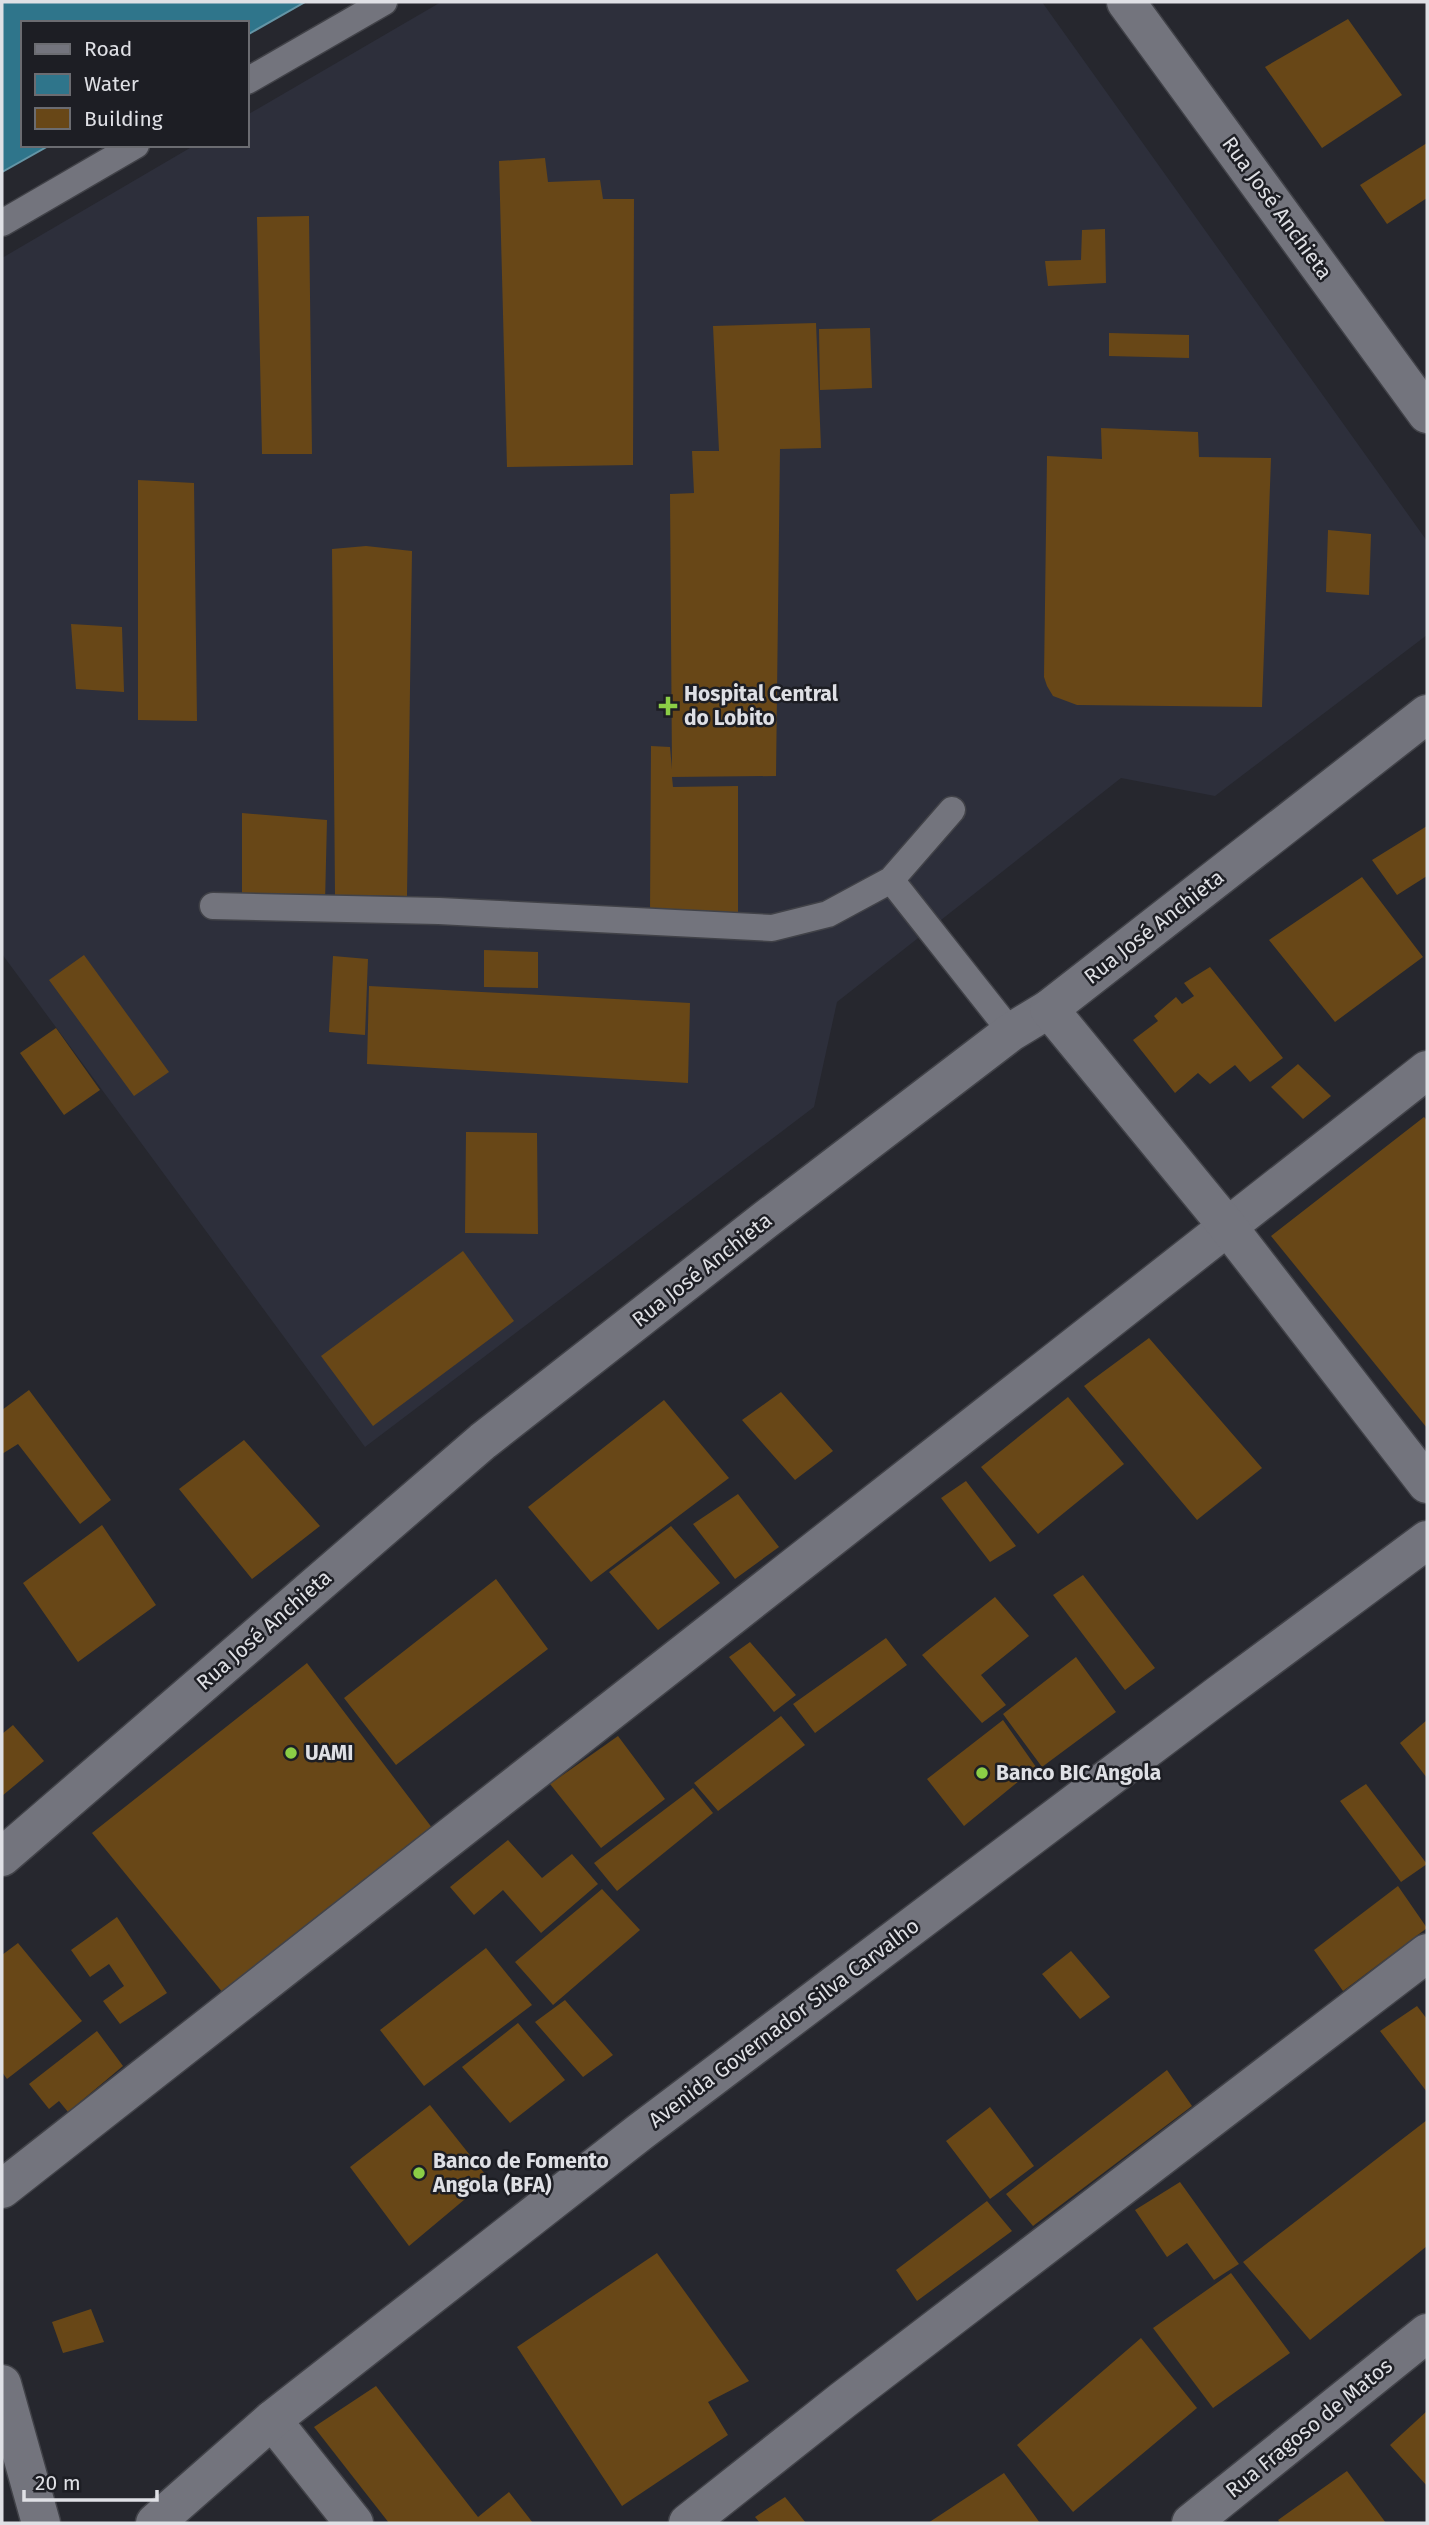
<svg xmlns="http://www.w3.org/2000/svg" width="1429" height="2525" viewBox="0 0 1429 2525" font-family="'Fira Sans',sans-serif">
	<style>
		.built { fill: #2d2f3b }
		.water { fill: #2f758b; stroke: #6495a6; stroke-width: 2 }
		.building { fill: #684717 }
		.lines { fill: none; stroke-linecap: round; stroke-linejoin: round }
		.service-casing { stroke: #414248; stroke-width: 29 }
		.minor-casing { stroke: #414248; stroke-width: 41 }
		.tertiary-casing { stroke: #414248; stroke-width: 41 }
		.service { stroke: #73747d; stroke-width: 26 }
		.minor { stroke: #73747d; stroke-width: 38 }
		.tertiary { stroke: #73747d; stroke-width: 38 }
		.poi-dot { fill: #8bce46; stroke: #1d1e24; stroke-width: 2.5 }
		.labels { text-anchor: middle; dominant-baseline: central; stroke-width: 5; stroke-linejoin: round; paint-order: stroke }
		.street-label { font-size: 21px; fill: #dfe0e5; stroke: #1d1e24 }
		.poi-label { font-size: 21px; font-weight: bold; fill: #dfe0e5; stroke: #1d1e24; text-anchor: start }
	</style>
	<rect width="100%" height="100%" fill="#26272e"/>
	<path class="built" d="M441,2H1042L1427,541V635L1215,796L1121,778L837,1002L814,1107L365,1447L2,954V258L195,145H247V115Z"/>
	<path class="water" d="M2,2H305L247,35V23H23V145H50L2,172Z"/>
	<path class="building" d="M1348,19L1402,95L1322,148L1265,67Z
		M1427,143V198L1387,224L1360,185Z
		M545,158L548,182L600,180L603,199H634L633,465L507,467L499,161Z
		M309,216L312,454H262L257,217Z
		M1105,229L1106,283L1048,286L1045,261L1081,260L1082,230Z
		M816,323L821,448L780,449L776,776L672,777L673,787L738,786V914L650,912L651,746L670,747L672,769L670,494L694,493L692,451H719L713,326Z
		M870,328L872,388L820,390L819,329Z
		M1109,333L1189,335V358L1109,356Z
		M1101,428L1198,432L1199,457L1271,458L1262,707L1077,705L1053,696L1047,686L1044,677L1047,456L1102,459Z
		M138,480L194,483L197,721L138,720Z
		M1328,530L1371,534L1369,595L1326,592Z
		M366,546L412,551L407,896L335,895L332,549Z
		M71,624L122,627L124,692L76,689Z
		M242,813L327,820L325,903L242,901Z
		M1427,826V876L1397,895L1372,860Z
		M1362,877L1423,957L1335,1022L1269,940Z
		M484,950L538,952V988L484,987Z
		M84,955L169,1072L134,1096L49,980Z
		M333,956L368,959L365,1035L329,1032Z
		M1210,967L1283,1058L1250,1082L1235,1065L1210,1084L1198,1073L1175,1093L1133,1040L1158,1021L1154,1016L1176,997L1182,1004L1194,996L1184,983Z
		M369,986L690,1003L688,1083L367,1064Z
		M56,1028L100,1090L64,1115L20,1053Z
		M1298,1064L1331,1096L1303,1119L1271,1087Z
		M1424,1117L1427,1120V1428L1271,1236Z
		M466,1132L537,1133L538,1234L465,1233Z
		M463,1251L514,1321L373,1426L321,1356Z
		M1149,1338L1262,1468L1197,1520L1084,1386Z
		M29,1390L111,1500L80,1524L18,1444L2,1454V1410Z
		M781,1392L833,1451L795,1480L742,1420Z
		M1068,1397L1124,1464L1038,1534L981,1467Z
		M664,1400L729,1478L591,1582L528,1507Z
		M244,1440L320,1526L252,1579L179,1489Z
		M966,1481L1016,1546L990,1562L941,1498Z
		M738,1494L779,1547L735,1579L693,1524Z
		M102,1525L156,1605L78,1662L23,1583Z
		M671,1526L720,1583L658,1630L609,1572Z
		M1083,1575L1155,1668L1125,1690L1053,1595Z
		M496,1579L548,1649L396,1765L344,1698Z
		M995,1597L1029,1636L981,1675L1006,1705L982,1723L922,1655Z
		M886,1638L907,1665L815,1733L793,1704Z
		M750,1642L796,1695L774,1712L729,1657Z
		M1076,1657L1116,1712L1042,1767L1003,1714Z
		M307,1663L439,1837L228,1999L92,1833Z
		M781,1716L805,1745L718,1811L694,1783Z
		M1003,1720L1036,1767L964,1826L927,1779Z
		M1427,1720V1778L1400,1743Z
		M13,1725L44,1761L2,1796V1734Z
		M618,1736L665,1799L601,1848L550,1784Z
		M1366,1784L1427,1864L1401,1882L1340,1801Z
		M693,1788L713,1813L617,1891L594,1863Z
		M508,1840L542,1878L572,1854L598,1884L541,1933L503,1890L474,1915L450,1887Z
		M1398,1886L1427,1928L1343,1991L1314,1950Z
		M602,1889L640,1930L553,2005L515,1962Z
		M117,1917L167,1993L120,2024L103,2001L124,1986L109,1964L90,1977L71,1950Z
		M18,1943L82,2021L7,2079L2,2072V1955Z
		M486,1948L532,2005L424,2086L380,2030Z
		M1071,1951L1110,1997L1080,2019L1042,1974Z
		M565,2000L613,2055L583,2077L535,2022Z
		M1417,2006L1427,2019V2092L1380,2031Z
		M518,2023L565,2080L510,2123L462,2067Z
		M97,2031L123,2066L68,2112L59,2101L49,2109L29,2084Z
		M1167,2070L1192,2106L1033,2226L1006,2194Z
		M430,2105L489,2179L409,2246L350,2167Z
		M990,2107L1034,2166L990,2199L946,2141Z
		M1427,2120V2246L1310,2340L1243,2262Z
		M1180,2182L1239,2264L1214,2280L1187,2243L1167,2257L1135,2210Z
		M987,2201L1012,2231L917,2301L896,2270Z
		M657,2253L749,2381L708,2402L728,2435L622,2506L517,2347Z
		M1231,2273L1290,2353L1213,2408L1153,2328Z
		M91,2309L104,2342L63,2353L52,2322Z
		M1141,2338L1197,2408L1073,2512L1017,2445Z
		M376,2386L478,2517L509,2492L533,2523H389L314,2427Z
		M1427,2411V2486L1390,2445Z
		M1347,2471L1386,2523H1280L1278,2520Z
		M1004,2473L1040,2523H928Z
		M785,2497L806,2523H760L755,2517Z"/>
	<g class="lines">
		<defs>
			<path id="service" d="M247,81L384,2
				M2,223L136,145
				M891,880L1011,1032
				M213,906L439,911L772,928L828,914L891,880L952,810"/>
			<path id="minor" d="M2,1857L483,1441L765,1220L1011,1032L1049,1009
				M2,2189L1427,1070
				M2,2384L41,2523
				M272,2420L354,2523
				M688,2523L843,2400L1427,1953
				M1191,2523L1427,2333"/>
			<path id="tertiary" d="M1126,2L1427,414
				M1427,714L1049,1009L1228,1227L1427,1484
				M155,2523L272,2420L640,2132L1217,1696L1427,1540"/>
		</defs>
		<use href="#service" class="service-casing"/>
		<use href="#minor" class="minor-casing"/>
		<use href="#tertiary" class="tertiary-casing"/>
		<use href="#service" class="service"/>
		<use href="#minor" class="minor"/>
		<use href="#tertiary" class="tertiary"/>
	</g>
	<g class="poi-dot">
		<path d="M664.5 695.5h7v7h7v7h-7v7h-7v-7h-7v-7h7z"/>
		<circle cx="291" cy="1753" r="7"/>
		<circle cx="982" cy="1773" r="7"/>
		<circle cx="419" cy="2173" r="7"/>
	</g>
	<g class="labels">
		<g class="street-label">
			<text transform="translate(1277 208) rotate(54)">Rua José Anchieta</text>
			<text transform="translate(1154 927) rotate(-38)">Rua José Anchieta</text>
			<text transform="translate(702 1270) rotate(-38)">Rua José Anchieta</text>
			<text transform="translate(264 1630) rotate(-41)">Rua José Anchieta</text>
			<text transform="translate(784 2023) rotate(-37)">Avenida Governador Silva Carvalho</text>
			<text transform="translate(1309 2428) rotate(-39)">Rua Fragoso de Matos</text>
		</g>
		<g class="poi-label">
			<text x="684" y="694">Hospital Central<tspan x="684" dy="24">do Lobito</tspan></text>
			<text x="305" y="1753">UAMI</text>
			<text x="996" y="1773">Banco BIC Angola</text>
			<text x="433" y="2161">Banco de Fomento<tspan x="433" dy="24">Angola (BFA)</tspan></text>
		</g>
	</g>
	<rect width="1429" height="2525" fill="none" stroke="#dfe0e5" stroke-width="7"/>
	<rect x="21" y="21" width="228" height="126" fill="#1d1e24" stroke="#6b6c71" stroke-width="2"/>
	<rect x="35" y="44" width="35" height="10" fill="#73747d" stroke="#6b6c71" stroke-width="2"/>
	<text x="84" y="56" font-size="21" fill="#dfe0e5">Road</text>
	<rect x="35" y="74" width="35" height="21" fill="#2f758b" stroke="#6b6c71" stroke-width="2"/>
	<text x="84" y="91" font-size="21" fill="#dfe0e5">Water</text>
	<rect x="35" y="108" width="35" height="21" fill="#684717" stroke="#6b6c71" stroke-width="2"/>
	<text x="84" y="126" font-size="21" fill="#dfe0e5">Building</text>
	<path d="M24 2490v10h133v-10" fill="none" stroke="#dfe0e5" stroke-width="3.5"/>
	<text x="35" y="2490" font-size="21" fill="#dfe0e5" stroke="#1d1e24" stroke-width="5" paint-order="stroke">20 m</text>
</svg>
